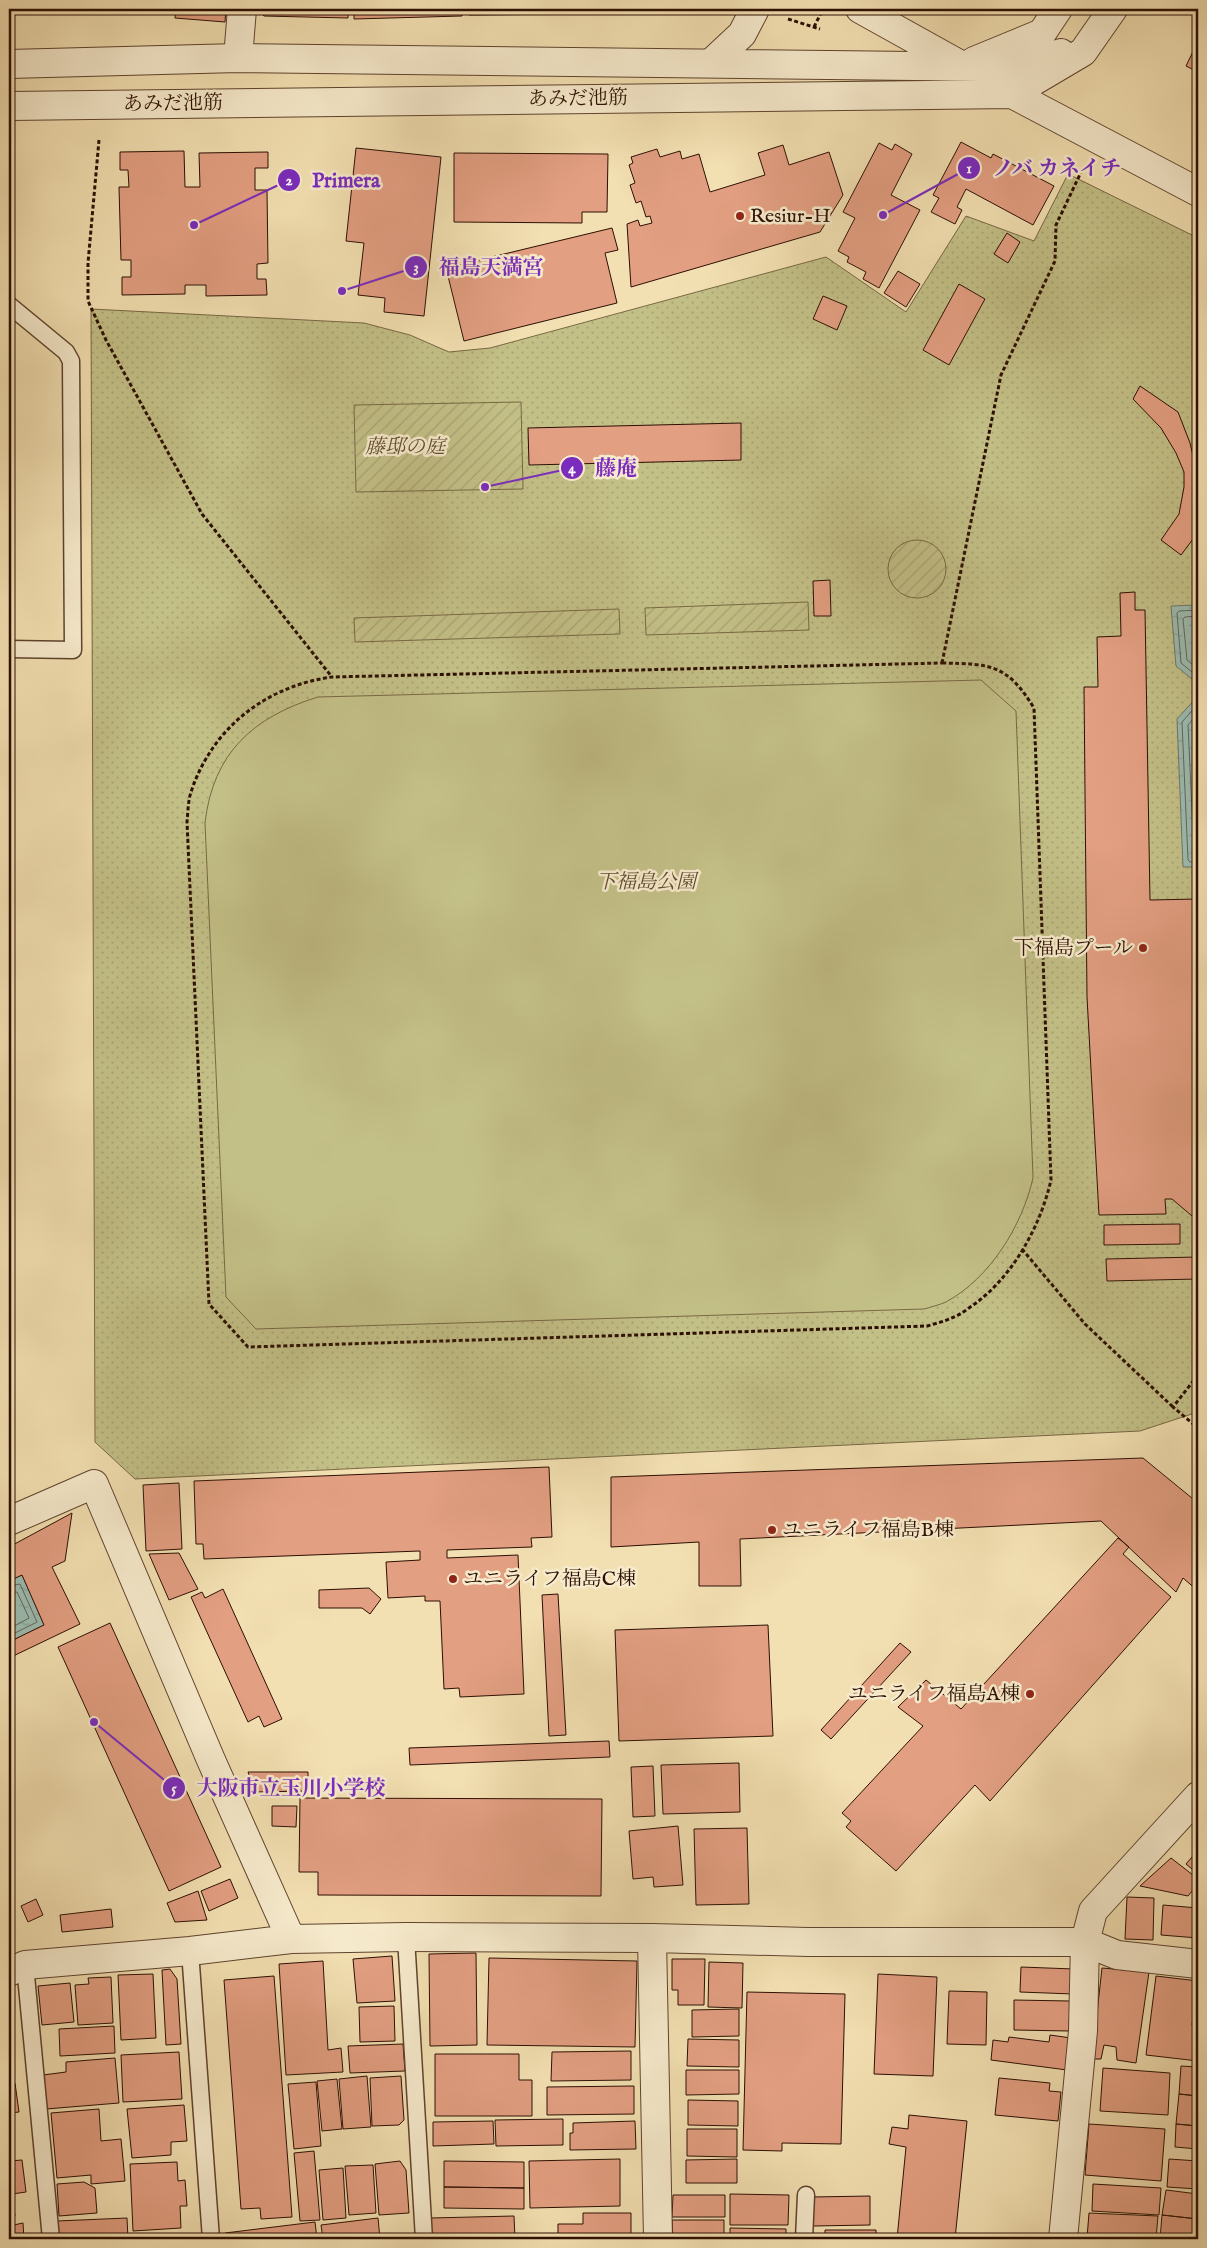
<svg xmlns="http://www.w3.org/2000/svg" width="1207" height="2248" viewBox="0 0 1207 2248" font-family="'IM FELL English','Noto Serif JP',serif">
	<style>
		.grass { fill: url(#grass-dots); stroke: #786844 }
		.garden { fill: url(#garden-furrows); stroke: #786844 }
		.pitch { fill: #c3c087; stroke: #786844 }
		.water { fill: url(#water-ripples); stroke: #6f776b }
		.lines { fill: none; stroke-linecap: round; stroke-linejoin: round }
		.shore { stroke: #64665a; stroke-width: 1 }
		.building { fill: #e39f82; stroke: #2c0f02 }
		.service-casing { stroke: #5e432e; stroke-width: 19 }
		.minor-casing { stroke: #5e432e; stroke-width: 30 }
		.tertiary-casing { stroke: #5e432e; stroke-width: 30 }
		.path { stroke: #2c0f02; stroke-width: 3; stroke-dasharray: 4 2.5; stroke-linecap: butt }
		.service { stroke: #f7ebcd; stroke-width: 16 }
		.minor { stroke: #f7ebcd; stroke-width: 28 }
		.tertiary { stroke: #f7ebcd; stroke-width: 28 }
		.poi-dot { fill: #8f2418; stroke: #f7ebcd; stroke-width: 2 }
		.labels { text-anchor: middle; dominant-baseline: central; stroke-width: 5; stroke-linejoin: round; paint-order: stroke }
		.street-label { font-size: 20px; fill: #2c0f02; stroke: #f7ebcd }
		.poi-label { font-size: 20px; fill: #2c0f02; stroke: #f7ebcd; text-anchor: start }
		.park-label { font-size: 20px; font-style: italic; fill: #614d31; stroke: #f7ebcd }
		.leader { fill: none; stroke: #7b2cbf; stroke-width: 2 }
		.callout-dot { fill: #7b2cbf; stroke: #f7ebcd; stroke-width: 2 }
		.mark-label { font-size: 15px; text-anchor: middle; font-weight: bold; fill: #fff }
		.callout-label { font-size: 21px; text-anchor: middle; font-weight: bold; fill: #7b2cbf; stroke: #f7ebcd; stroke-width: 5; stroke-linejoin: round; paint-order: stroke }
	</style>
	<defs>
		<pattern id="grass-dots" width="8" height="8" patternUnits="userSpaceOnUse" patternTransform="scale(1.25)"><rect width="8" height="8" fill="#c3c087"/><path d="M2 2h.1M6 6h.1" fill="none" stroke="#a8a473" stroke-width="1.8" stroke-linecap="round"/></pattern>
		<pattern id="garden-furrows" width="10" height="10" patternUnits="userSpaceOnUse" patternTransform="scale(1.25)"><rect width="10" height="10" fill="#c3c087"/><path d="M-1 1l2-2M0 10L10 0M9 11l2-2" fill="none" stroke="#a8a473"/></pattern>
		<pattern id="water-ripples" width="26" height="14" patternUnits="userSpaceOnUse" patternTransform="scale(1.25)"><rect width="26" height="14" fill="#9cbcb1"/><path d="M2 4q2-2 4 0t4 0M15 11q2-2 4 0t4 0" fill="none" stroke="#87a097"/></pattern>
	</defs>
	<rect width="100%" height="100%" fill="#f3e0b2"/>
	<filter id="stains"><feTurbulence type="fractalNoise" baseFrequency=".004" numOctaves="4"/><feColorMatrix values="0 0 0 0 .2 0 0 0 0 .09 0 0 0 0 .02 0 0 0 .5 -.17"/></filter>
	<radialGradient id="worn" r=".72"><stop offset=".6" stop-color="#630" stop-opacity="0"/><stop offset="1" stop-color="#630" stop-opacity=".3"/></radialGradient>
	<path class="grass" d="M1068,174L1198,238V1412L1140,1431L135,1479L95,1442L91,309L364,323L410,335L449,352L490,348L826,257L906,312L966,216L1034,241Z"/>
	<path class="garden" d="M521,402L523,489L356,492L354,405Z
		M888 569a29 29 0 1 1 58 0a29 29 0 1 1-58 0Z
		M808,602L809,630L646,635L645,608Z
		M619,609L620,634L355,642L354,618Z"/>
	<path class="pitch" d="M981,680L1016,711L1033,1178C1022,1226 990,1278 946,1302C939,1305 931,1307 924,1309L256,1329L226,1297L205,823C213,753 253,717 318,697Z"/>
	<path class="water" d="M1198,605V684L1176,666L1171,606Z
		M1198,696V867H1183L1177,719Z
		M22,1575L44,1625L9,1642V1581Z"/>
	<g class="lines">
		<path class="shore" d="M1198,610L1179,611L1177,613L1181,663L1198,677
			M1198,616L1185,617L1183,619L1187,660L1198,669
			M1198,704L1182,722L1188,860L1190,862H1198
			M1198,713L1188,725L1194,854L1198,856
			M1198,724L1196,727L1198,779
			M9,1586L20,1584L37,1622L9,1636
			M9,1592H17L29,1618L9,1629"/>
	</g>
	<path class="building" d="M9,9H115L114,12L9,13Z
		M176,9H226L225,22L175,18Z
		M258,9H348V18L264,16Z
		M354,9H464L462,16L354,19Z
		M472,9H700L685,13L469,15Z
		M1198,41V72L1186,66Z
		M961,142L991,158L993,154L1054,186L1033,225L966,189L957,207L962,210L955,224L931,212L939,198L933,195Z
		M879,143L892,150L895,144L912,154L891,195L920,210L879,288L863,279L866,272L847,262L849,257L838,251L855,218L843,212Z
		M783,145L789,165L829,152L843,195L820,232L631,287L627,224L638,220L640,226L652,223L650,216L646,217L641,201L636,203L630,185L635,183L629,165L633,163L631,157L657,149L660,157L680,151L682,159L699,154L710,192L765,175L758,153Z
		M356,148L441,157L424,316L384,312L385,298L358,295L364,243L346,241Z
		M184,151L185,187H200L199,153L268,152V168H255V190H267L268,263L257,264V279H266L267,295L206,296V285H185V294L122,295V277H131V260H121L119,187H129L128,170H120V152Z
		M454,153L608,154L607,212H582V223L454,222Z
		M612,228L618,250L605,253L617,303L464,341L446,268Z
		M1007,233L1020,242L1008,263L994,254Z
		M898,271L920,284L906,307L884,293Z
		M959,284L985,299L949,365L923,350Z
		M823,296L847,306L837,330L813,319Z
		M1140,386L1178,412L1190,443L1198,477V528L1193,539L1181,555L1161,540L1179,514L1184,487V472L1176,453L1161,428L1133,399Z
		M741,423V460L529,465L528,428Z
		M830,580L831,616H814L813,581Z
		M1135,592V610H1145L1150,900L1198,899V1221L1172,1199H1165L1166,1214L1099,1215L1087,997L1084,687H1098L1097,637L1121,636L1120,593Z
		M1180,1224V1244L1104,1245V1225Z
		M1198,1257V1279L1107,1281L1106,1259Z
		M1143,1458L1198,1503V1591L1183,1578L1176,1592L1101,1521L740,1539L741,1586H699V1542L611,1547V1477Z
		M549,1467L552,1537L531,1538L532,1547L447,1550V1558L518,1555L524,1694L460,1697L459,1688L444,1689L440,1601H425V1596L388,1598L386,1562L420,1560V1551L204,1559L203,1544H196L194,1481Z
		M179,1483L182,1549L146,1551L143,1485Z
		M72,1513L65,1561L52,1567L80,1624L9,1658V1642L44,1625L22,1575L9,1581V1547Z
		M1118,1538L1129,1547L1123,1554L1171,1597L990,1801L975,1785L896,1871L846,1827L851,1821L842,1813L923,1726L898,1707L926,1680L961,1709Z
		M179,1553L198,1589L169,1600L149,1554Z
		M369,1588L381,1599L370,1614L362,1608H319V1590Z
		M223,1589L282,1719L264,1727L259,1716L248,1722L191,1597L202,1592L205,1598Z
		M558,1594L566,1735L549,1736L542,1595Z
		M110,1623L221,1867L169,1891L58,1647Z
		M768,1625L773,1736L619,1741L615,1630Z
		M900,1643L911,1652L831,1739L821,1730Z
		M609,1741L610,1757L410,1765L409,1748Z
		M739,1763L740,1812L663,1814L661,1765Z
		M653,1766L655,1816L633,1817L631,1767Z
		M248,1772H308V1791L255,1792Z
		M300,1798L602,1799L601,1896L318,1895V1872H299Z
		M272,1806H297L296,1827L272,1826Z
		M678,1826L683,1885L654,1887L653,1877L633,1879L629,1831Z
		M747,1828L749,1904L696,1905L694,1829Z
		M1198,1850V1874L1186,1864Z
		M1171,1858L1198,1879V1884L1188,1896L1140,1886Z
		M230,1879L238,1898L209,1911L201,1891Z
		M198,1891L207,1920L175,1922L167,1903Z
		M1127,1897L1154,1898L1153,1940L1125,1939Z
		M36,1899L43,1915L28,1922L21,1906Z
		M1163,1905L1198,1908V1938L1161,1935Z
		M111,1909L113,1927L62,1932L60,1915Z
		M476,1953L477,2045L430,2046L429,1954Z
		M392,1956L395,2001L357,2003L353,1959Z
		M489,1958L637,1961L635,2047L487,2045Z
		M672,1959H705L704,2005H678V1990H672Z
		M323,1961L328,2050L341,2048L343,2072L286,2075L279,1964Z
		M709,1962L743,1963L742,2008L708,2007Z
		M1021,1967L1074,1969L1073,1994L1020,1992Z
		M1102,1968L1149,1972L1136,2063L1117,2060L1116,2047L1104,2045L1101,2059H1092Z
		M170,1969L177,1979L181,2044L166,2045L162,1970Z
		M153,1974L156,2038L121,2040L118,1975Z
		M878,1974L937,1977L933,2076L874,2074Z
		M274,1976L292,2217L261,2219L260,2208L241,2209L224,1980Z
		M1156,1976L1198,1981V2010H1194L1192,2025H1198V2061L1146,2055Z
		M111,1977L113,2023L78,2025L75,1985L89,1984L88,1978Z
		M70,1983L74,2022L42,2025L38,1986Z
		M9,1991L14,2018L9,2020Z
		M949,1991L987,1992L986,2045L947,2044Z
		M747,1992L845,1994L841,2144L782,2143V2151L743,2150Z
		M1014,2000L1070,2001L1069,2031L1014,2030Z
		M394,2006L395,2041L360,2042L359,2007Z
		M739,2009V2036L692,2037V2010Z
		M114,2026L115,2053L60,2056L59,2029Z
		M1050,2035L1071,2038L1067,2070L991,2060L993,2040L1008,2042L1009,2037L1049,2042Z
		M688,2039L739,2040V2067L687,2066Z
		M403,2044L405,2071L350,2073L348,2046Z
		M631,2051V2080L551,2081L552,2052Z
		M179,2052L182,2099L123,2102L121,2055Z
		M435,2054H519V2080H532V2116H435Z
		M115,2058L119,2103L46,2109L43,2075L66,2072V2062Z
		M1181,2066L1198,2067V2096L1179,2094Z
		M1103,2068L1170,2073L1168,2115L1100,2111Z
		M686,2070H739V2094L686,2095Z
		M367,2076L371,2127L343,2129L339,2079Z
		M401,2076L404,2120L399,2125L372,2126L370,2078Z
		M999,2078L1050,2083L1049,2091L1061,2092L1058,2121L995,2115Z
		M337,2079L342,2129L322,2131L317,2081Z
		M316,2082L321,2146L294,2149L288,2084Z
		M9,2083H15L19,2112L9,2113Z
		M634,2086V2114L547,2115V2087Z
		M1179,2094L1198,2096V2126L1176,2124Z
		M688,2100L738,2101V2126L688,2125Z
		M184,2105L187,2141L171,2142V2155L132,2158L127,2109Z
		M99,2109L101,2141L121,2139L125,2181L91,2184V2175L57,2178L51,2113Z
		M909,2115L967,2121L955,2239H897L906,2147L889,2144L892,2127L908,2129Z
		M563,2119V2145L496,2146L495,2120Z
		M493,2121L494,2144L433,2146V2122Z
		M635,2121L636,2149L570,2150V2133H573V2123Z
		M1089,2124L1165,2129L1161,2181L1085,2175Z
		M1176,2124L1198,2126V2149L1175,2147Z
		M687,2129H737V2157L687,2156Z
		M314,2151L320,2220L300,2221L294,2153Z
		M620,2159V2206L530,2208L529,2161Z
		M737,2159V2183H686V2160Z
		M1169,2159L1198,2161V2189L1167,2187Z
		M22,2160L26,2192L12,2194L15,2216H9V2161Z
		M400,2161L406,2170L409,2213L379,2215L375,2164Z
		M444,2161L524,2162V2188L444,2187Z
		M177,2162L178,2181L185,2180L187,2206H180L181,2228L133,2231L130,2164Z
		M373,2165L376,2213L349,2215L345,2166Z
		M343,2168L346,2218L323,2220L319,2170Z
		M84,2182L95,2188L97,2213L59,2216L57,2184Z
		M1093,2184L1161,2188L1159,2215L1092,2211Z
		M444,2187L524,2188V2209L444,2208Z
		M1166,2190L1198,2194V2219L1162,2215Z
		M730,2194L789,2195L788,2225H730Z
		M673,2195H725V2217H672Z
		M870,2196V2225L813,2226L812,2197Z
		M583,2213H631V2239H558V2224H583Z
		M1089,2213L1158,2216L1156,2239L1087,2238Z
		M1162,2215L1198,2219V2239H1160Z
		M514,2216L515,2239H432L431,2218Z
		M127,2218L128,2239H58L57,2221Z
		M378,2218L380,2239H323L321,2225Z
		M672,2220H724V2239H673Z
		M315,2222L317,2239H226L225,2233Z
		M23,2223L24,2239H9V2226Z
		M730,2228L786,2229V2239H730Z
		M825,2230H876V2239H825Z
		M195,2235V2239H132Z"/>
	<g class="lines">
		<defs>
			<path id="service" d="M9,305L66,352L71,361L73,650L9,649
				M406,1937L424,2239
				M190,1951L211,2239
				M25,1965L51,2239
				M804,2239L806,2195"/>
			<path id="minor" d="M238,58L242,9
				M9,1521L94,1484L211,1760L291,1939
				M652,1938L658,2239
				M9,1972L25,1965L190,1951L291,1939L406,1937L652,1938L808,1942H1085L1117,1955L1198,1964
				M1063,2239L1083,2031L1085,1942L1093,1911L1198,1796"/>
			<path id="tertiary" d="M860,9L959,64
				M974,61L1042,33L1058,9
				M711,63L742,34L755,9
				M9,64L238,58L1002,67L1035,62L1061,53
				M998,89L1012,94L1198,192
				M9,106L1012,94L1083,52L1113,9"/>
		</defs>
		<use href="#service" class="service-casing"/>
		<use href="#minor" class="minor-casing"/>
		<use href="#tertiary" class="tertiary-casing"/>
		<path class="path" d="M788,19L820,29
			M814,27L823,9
			M99,140L88,263V301L106,340L202,514L332,677
			M942,663C991,664 1007,664 1034,708L1051,1180C1040,1228 1011,1280 969,1308C956,1318 942,1322 927,1326L248,1347L209,1304L187,822C188,812 188,801 191,792C212,728 266,686 332,677Z
			M942,663L1001,375L1055,261L1056,225L1082,170
			M1022,1249L1085,1324L1173,1407
			M1198,1375L1173,1407L1198,1428"/>
		<use href="#service" class="service"/>
		<use href="#minor" class="minor"/>
		<use href="#tertiary" class="tertiary"/>
	</g>
	<g class="poi-dot">
		<circle cx="740" cy="216" r="5"/>
		<circle cx="1143" cy="948" r="5"/>
		<circle cx="772" cy="1530" r="5"/>
		<circle cx="453" cy="1579" r="5"/>
		<circle cx="1030" cy="1694" r="5"/>
	</g>
	<g class="labels">
		<g class="street-label">
			<text transform="translate(578 99) rotate(-1)">あみだ池筋</text>
			<text transform="translate(173 104) rotate(-1)">あみだ池筋</text>
		</g>
		<g class="poi-label">
			<text x="750" y="216">Resiur-H</text>
			<text x="1133" y="948" text-anchor="end">下福島プール</text>
			<text x="782" y="1530">ユニライフ福島B棟</text>
			<text x="463" y="1579">ユニライフ福島C棟</text>
			<text x="1020" y="1694" text-anchor="end">ユニライフ福島A棟</text>
		</g>
		<g class="park-label">
			<text x="405" y="447">藤邸の庭</text>
			<text x="646" y="882">下福島公園</text>
		</g>
	</g>
	<path class="leader" d="M883 215L969 168M194 225L289 180M342 291L416 267M485 487L572 468M94 1722L174 1788"/>
	<g class="callout-dot">
		<circle cx="883" cy="215" r="5"/>
		<circle cx="194" cy="225" r="5"/>
		<circle cx="342" cy="291" r="5"/>
		<circle cx="485" cy="487" r="5"/>
		<circle cx="94" cy="1722" r="5"/>
		<circle cx="969" cy="168" r="12"/>
		<circle cx="289" cy="180" r="12"/>
		<circle cx="416" cy="267" r="12"/>
		<circle cx="572" cy="468" r="12"/>
		<circle cx="174" cy="1788" r="12"/>
	</g>
	<g class="mark-label">
		<text x="969" y="173">1</text>
		<text x="289" y="185">2</text>
		<text x="416" y="272">3</text>
		<text x="572" y="473">4</text>
		<text x="174" y="1793">5</text>
	</g>
	<g class="callout-label">
		<text x="1057" y="175">ノバ カネイチ</text>
		<text x="346" y="187">Primera</text>
		<text x="491" y="274">福島天満宮</text>
		<text x="616" y="475">藤庵</text>
		<text x="291" y="1795">大阪市立玉川小学校</text>
	</g>
	<rect width="1207" height="2248" fill="none" stroke="#f3e0b2" stroke-width="30"/>
	<rect x="10" y="10" width="1187" height="2228" fill="none" stroke="#2c0f02" stroke-width="2.5"/>
	<rect x="15" y="15" width="1177" height="2218" fill="none" stroke="#2c0f02"/>
	<rect width="100%" height="100%" filter="url(#stains)"/>
	<rect width="100%" height="100%" fill="url(#worn)"/>
</svg>
